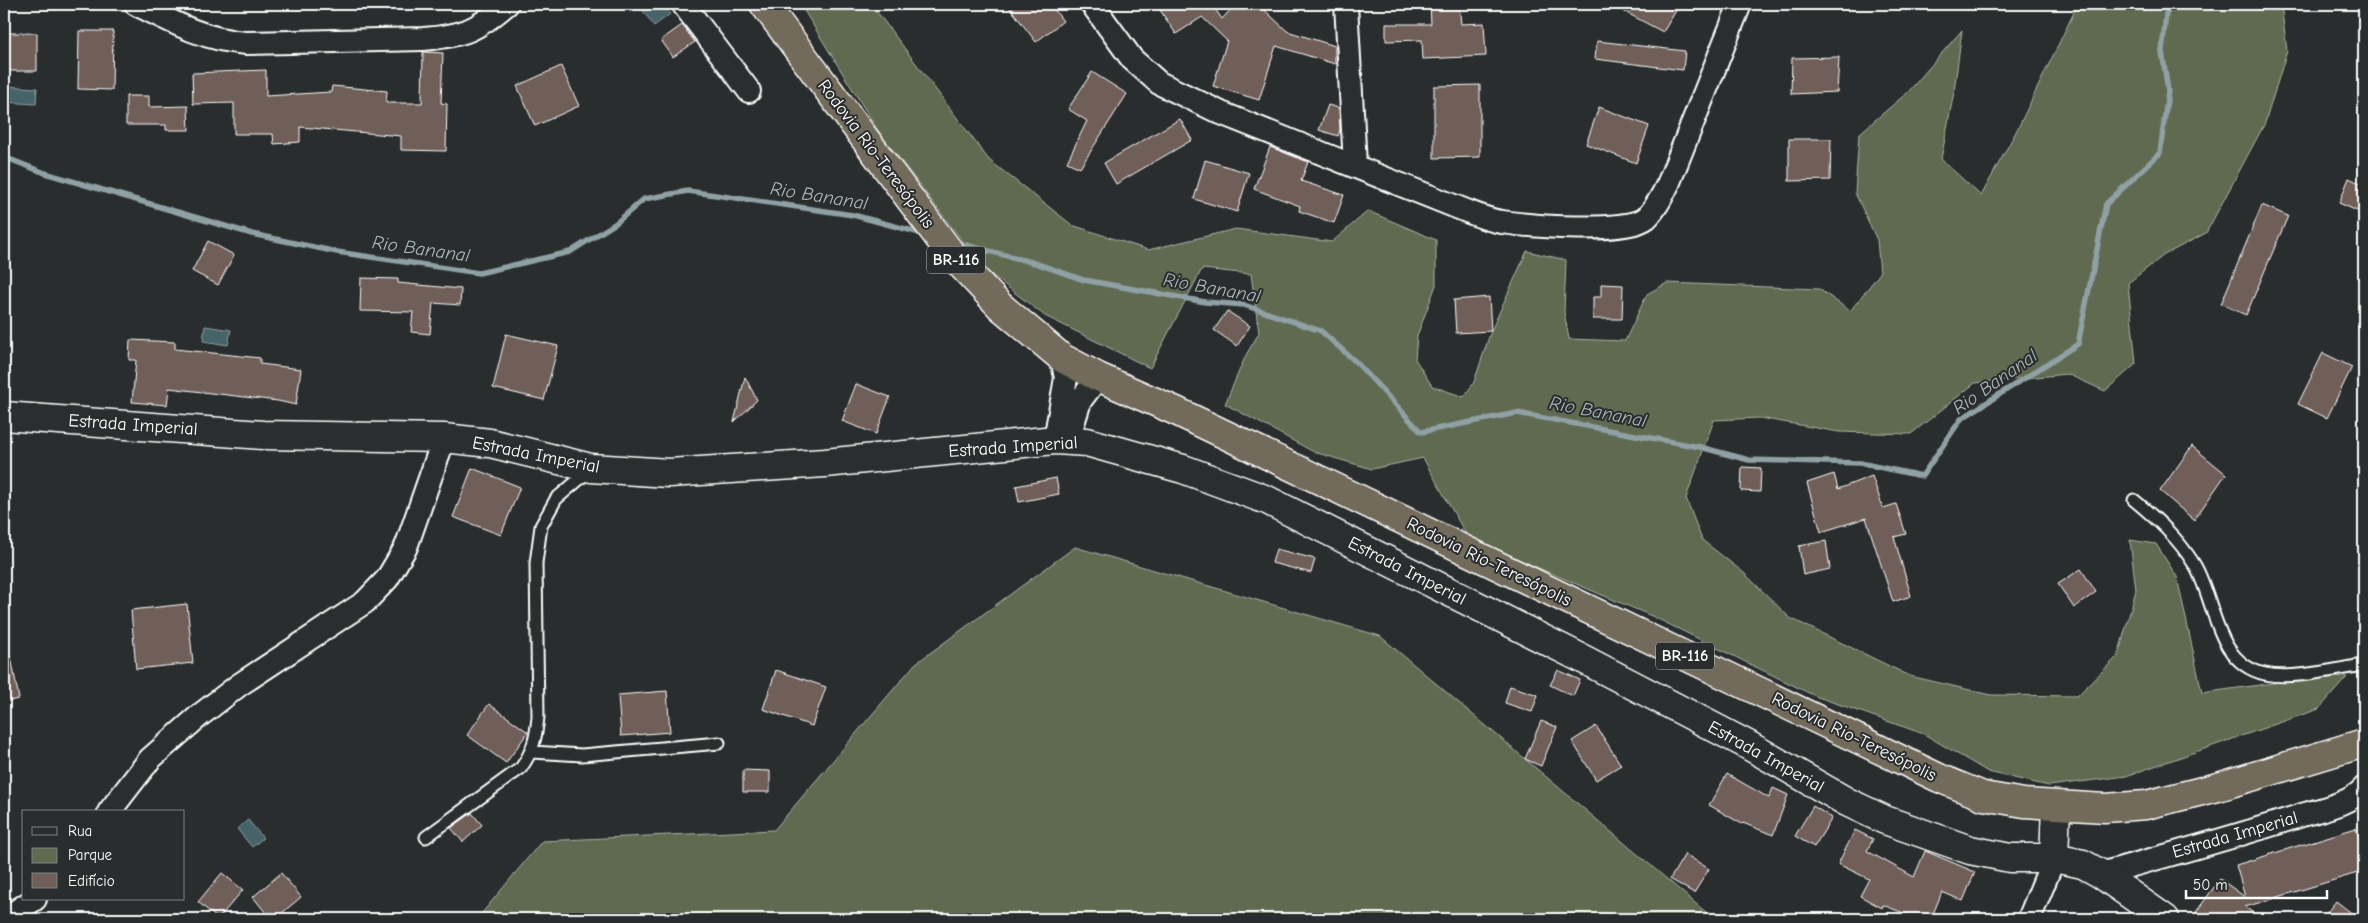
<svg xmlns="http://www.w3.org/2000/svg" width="2368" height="923" viewBox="0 0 2368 923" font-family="'Comic Neue',sans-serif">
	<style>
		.green { fill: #5f6a51; stroke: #afb4a8 }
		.water { fill: #456368; stroke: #8fa1a4 }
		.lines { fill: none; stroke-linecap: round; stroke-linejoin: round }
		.stream { stroke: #8fa1a4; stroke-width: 5.5 }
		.building { fill: #705e59; stroke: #fff }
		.lane-casing { stroke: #fff; stroke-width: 15 }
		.street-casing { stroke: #fff; stroke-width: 26 }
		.secondary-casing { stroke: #fff; stroke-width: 31 }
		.highway-casing { stroke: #fff; stroke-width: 31 }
		.lane { stroke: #2a2d2e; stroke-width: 11 }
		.street { stroke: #2a2d2e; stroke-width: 22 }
		.secondary { stroke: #2a2d2e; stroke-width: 28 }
		.highway { stroke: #726b5a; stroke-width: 28 }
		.labels { text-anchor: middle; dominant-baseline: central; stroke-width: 4; stroke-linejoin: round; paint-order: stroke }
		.shield { fill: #2a2d2e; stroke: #bfc0c0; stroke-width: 1 }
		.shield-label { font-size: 16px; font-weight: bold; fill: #fff }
		.street-label { font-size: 18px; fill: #fff; stroke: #2a2d2e }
		.water-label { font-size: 19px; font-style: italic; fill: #abb9bb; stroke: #2a2d2e }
	</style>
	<rect width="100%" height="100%" fill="#2a2d2e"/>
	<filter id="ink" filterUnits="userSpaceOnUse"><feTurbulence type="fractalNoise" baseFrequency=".02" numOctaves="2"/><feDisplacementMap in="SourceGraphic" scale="10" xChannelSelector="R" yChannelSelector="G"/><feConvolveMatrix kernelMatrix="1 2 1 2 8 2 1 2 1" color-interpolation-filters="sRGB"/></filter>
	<g filter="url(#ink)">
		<path class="green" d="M800,4H871L989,160L1072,225L1148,250L1236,229L1332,242L1368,211L1436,240V285L1417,336L1415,359L1432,386L1464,397L1474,382L1491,331L1527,251L1566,260L1564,312L1569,339L1625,341L1647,294L1667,283L1819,289L1850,311L1880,273L1877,240L1855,193L1859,134L1909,91L1962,30L1954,92L1941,159L1981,196L2018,128L2078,4H2281L2287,51L2265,123L2206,233L2164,255L2128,283L2136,364L2105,391L2067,374L1975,383L1911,434L1839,432L1760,418L1714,420L1686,498L1702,540L1744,573L1790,618L1910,676L1991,695L2077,696L2118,656L2136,590L2130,540L2156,544L2177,577L2202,693L2302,679L2347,677L2319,709L2126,776L2049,786L1988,772L1924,734L1815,696L1654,617L1468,538L1423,458L1372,469L1314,452L1225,404L1246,355L1259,333L1251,274L1202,269L1150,368L1045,316L983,268L877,129Z
			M1075,547L1380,636L1714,919H477L542,841L774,830L915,664Z"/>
		<path class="water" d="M646,4H663L670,14L654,26L641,8Z
			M4,86L37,88L36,104L4,102Z
			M205,326L231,330L228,345L203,341Z
			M248,820L263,838L252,847L237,829Z"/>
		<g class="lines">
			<path class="stream" d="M4,157L45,173L252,234L337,252L479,273L570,252L616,223L644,199L688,191L853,215L924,234
				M954,242L1035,263L1084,280L1205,302L1244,305L1321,331L1357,363L1421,432L1517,413L1700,447L1749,460L1860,463L1922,476L1961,419L2078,344L2106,204L2160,153L2168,91L2162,51L2166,14L2173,4"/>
		</g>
		<path class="building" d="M1007,4H1050L1063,21L1036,42Z
			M1156,4H1223L1215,9L1222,19L1236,4H1258L1287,31L1335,46V64L1276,46L1259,100L1213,86L1227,41L1202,17L1176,34Z
			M1430,4H1459L1461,24L1484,23L1486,56L1423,59L1422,40L1386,41V24H1431Z
			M1610,4H1680L1663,32Z
			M682,25L695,42L673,57L661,40Z
			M79,31H113L112,90L78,89Z
			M4,33H37V71H4Z
			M1597,41L1685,51L1683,70L1595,59Z
			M423,52L443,53L441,103L447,104L446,151L401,150V136L300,127V142L274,144L273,134H234V103L193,104L192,73L266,70V96L331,92L332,86L387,91L386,103H422Z
			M1839,57L1837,92L1791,94L1792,58Z
			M561,66L579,106L535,126L517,86Z
			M1092,72L1127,94L1080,168L1067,162L1087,121L1068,109Z
			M1480,85V157L1434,158V86Z
			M126,96H149V107L188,106L189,130H166V125H126Z
			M1328,105L1339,108L1340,130L1338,136L1319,130Z
			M1599,107L1649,126L1636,163L1586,144Z
			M1180,119L1192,140L1116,184L1104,163Z
			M1789,139H1831L1830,180L1789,181Z
			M1270,147L1308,162L1301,181L1344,195L1334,223L1299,211L1300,206L1254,189Z
			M1205,160L1249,173L1237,212L1194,199Z
			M2349,178L2364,185V214L2339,203Z
			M2262,205L2288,216L2246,315L2221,304Z
			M208,241L234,255L218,285L192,271Z
			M361,278L398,279V283L461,289L460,305L433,303L430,334L411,332L413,312L360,311Z
			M1601,284L1623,285L1622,319H1593V297H1601Z
			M1489,297L1491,331L1456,333L1454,300Z
			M1227,311L1250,326L1237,346L1214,330Z
			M506,334L558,346L544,400L493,388Z
			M130,340L175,342V349L260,358V364L301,369L296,405L278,401L169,388L167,405L132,402L136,360H129Z
			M2323,353L2352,367L2327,418L2298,404Z
			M745,377L757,400L734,422Z
			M856,384L890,397L876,434L842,421Z
			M2192,446L2226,474L2194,520L2160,491Z
			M1742,467L1761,468L1760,492L1741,491Z
			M472,468L520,487L501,535L453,517Z
			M1834,474L1838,489L1872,476L1883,508L1896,504L1906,534L1894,537L1911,596L1893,602L1866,518L1821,532L1807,483Z
			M1056,478L1059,494L1019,502L1016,486Z
			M1826,541L1830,569L1803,575L1799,546Z
			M1276,549L1315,559L1311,573L1272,563Z
			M2081,569L2096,592L2074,608L2058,584Z
			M187,604L193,663L136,669L131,610Z
			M4,657H11L19,699L4,702Z
			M776,670L826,687L812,726L763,709Z
			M1558,670L1580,680L1573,696L1550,685Z
			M1510,686L1538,695L1532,712L1505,703Z
			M667,691L670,732L621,736L618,695Z
			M489,704L528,732L506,763L467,735Z
			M1541,721L1557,727L1541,766L1525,759Z
			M1596,726L1621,765L1596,780L1572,741Z
			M743,770L770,771V792H743Z
			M1727,774L1769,798L1773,788L1788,795L1773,835L1743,823L1742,824L1709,805Z
			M1813,806L1832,818L1814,847L1795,836Z
			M472,813L482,825L463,842L451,828Z
			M2356,828L2364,857V871L2245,907L2262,919H2191L2220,879L2245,897L2236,865Z
			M1855,830L1873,839L1867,851L1914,877L1925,851L1975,872L1963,901L1942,892L1931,919H1919L1883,905L1882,908L1860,896L1869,879L1838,864Z
			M1685,854L1709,869L1694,893L1670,879Z
			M222,873L243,890L218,919L198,902Z
			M281,873L301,897L275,919H271L253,897Z
			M2336,901L2359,919H2322Z"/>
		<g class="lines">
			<defs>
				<path id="lane" d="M2134,500C2157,519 2178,538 2194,564C2216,600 2214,663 2265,674C2294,680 2335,669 2364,665
					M532,752L582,755L719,743
					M426,837L521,768C533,751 536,738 538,717L536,563L541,526L556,499L590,470"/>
				<path id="street" d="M136,4C172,22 205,40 246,43L423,39C463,36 477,30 507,4
					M683,4L749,91
					M1092,4L1132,59L1159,83L1221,113L1469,212C1480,216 1491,221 1502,222C1530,226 1626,234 1646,218C1656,209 1663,194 1669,182L1740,4
					M1346,4L1355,165
					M1069,436L1080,401L1098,377
					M1055,440L1066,378L1062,358
					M109,812L150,759L199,716L239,685L365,602L387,579L406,547L444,438
					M2101,874C2168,855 2236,837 2302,815C2322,809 2350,804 2364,788
					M4,919L35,899
					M2029,919L2054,858"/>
				<path id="secondary" d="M4,416L263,435L444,438L490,443L591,468L669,473L825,463L1055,440L1087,442L1183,469L1267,500L1581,658L1746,744L1847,802L1885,820L1970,850L2010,858H2054
					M2056,806L2054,858L2083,864L2101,874L2165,919"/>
				<path id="highway" d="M764,4L952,255L1000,306L1062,358L1098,377L1176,411L1939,778L1983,796L2024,803L2105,808L2146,805L2218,787L2364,743"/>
			</defs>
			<use href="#lane" class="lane-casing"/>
			<use href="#street" class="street-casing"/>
			<use href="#secondary" class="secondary-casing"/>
			<use href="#highway" class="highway-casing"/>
			<use href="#lane" class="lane"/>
			<use href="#street" class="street"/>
			<use href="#secondary" class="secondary"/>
			<use href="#highway" class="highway"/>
		</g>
	</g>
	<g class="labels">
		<g class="shield">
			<rect x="927" y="246.5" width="58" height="27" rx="4"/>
			<rect x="1656" y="642.5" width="58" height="27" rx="4"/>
		</g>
		<g class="shield-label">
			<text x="956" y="260">BR-116</text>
			<text x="1685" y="656">BR-116</text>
		</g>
		<g class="street-label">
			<text transform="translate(876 154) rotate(53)">Rodovia Rio-Teresópolis</text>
			<text transform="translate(133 425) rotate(4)">Estrada Imperial</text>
			<text transform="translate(1013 447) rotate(-4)">Estrada Imperial</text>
			<text transform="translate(536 455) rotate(11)">Estrada Imperial</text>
			<text transform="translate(1489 562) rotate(26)">Rodovia Rio-Teresópolis</text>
			<text transform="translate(1407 571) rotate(27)">Estrada Imperial</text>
			<text transform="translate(1854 737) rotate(26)">Rodovia Rio-Teresópolis</text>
			<text transform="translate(1766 757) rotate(29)">Estrada Imperial</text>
			<text transform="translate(2235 835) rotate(-16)">Estrada Imperial</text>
		</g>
		<g class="water-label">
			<text transform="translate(819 196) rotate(9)">Rio Bananal</text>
			<text transform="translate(421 249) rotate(8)">Rio Bananal</text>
			<text transform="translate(1212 288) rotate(10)">Rio Bananal</text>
			<text transform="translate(1995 382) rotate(-35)">Rio Bananal</text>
			<text transform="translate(1598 412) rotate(11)">Rio Bananal</text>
		</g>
	</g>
	<rect width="2368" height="923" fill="none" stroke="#2a2d2e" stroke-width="20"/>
	<rect x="10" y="10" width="2348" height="903" fill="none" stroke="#fff" stroke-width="2" filter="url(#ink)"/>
	<rect x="22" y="810" width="162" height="90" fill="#2a2d2e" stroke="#7f8182"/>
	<rect x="32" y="827" width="25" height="8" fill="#2a2d2e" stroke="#7f8182"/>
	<text x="68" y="836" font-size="15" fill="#ffffff">Rua</text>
	<rect x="32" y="848" width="25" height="15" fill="#5f6a51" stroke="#7f8182"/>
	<text x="68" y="860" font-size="15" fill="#ffffff">Parque</text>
	<rect x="32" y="873" width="25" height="15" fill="#705e59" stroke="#7f8182"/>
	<text x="68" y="886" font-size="15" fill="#ffffff">Edifício</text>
	<path d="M2186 890v8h141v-8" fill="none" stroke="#ffffff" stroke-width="2.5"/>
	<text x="2193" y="890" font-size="15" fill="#ffffff" stroke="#2a2d2e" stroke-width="4" paint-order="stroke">50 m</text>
</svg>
